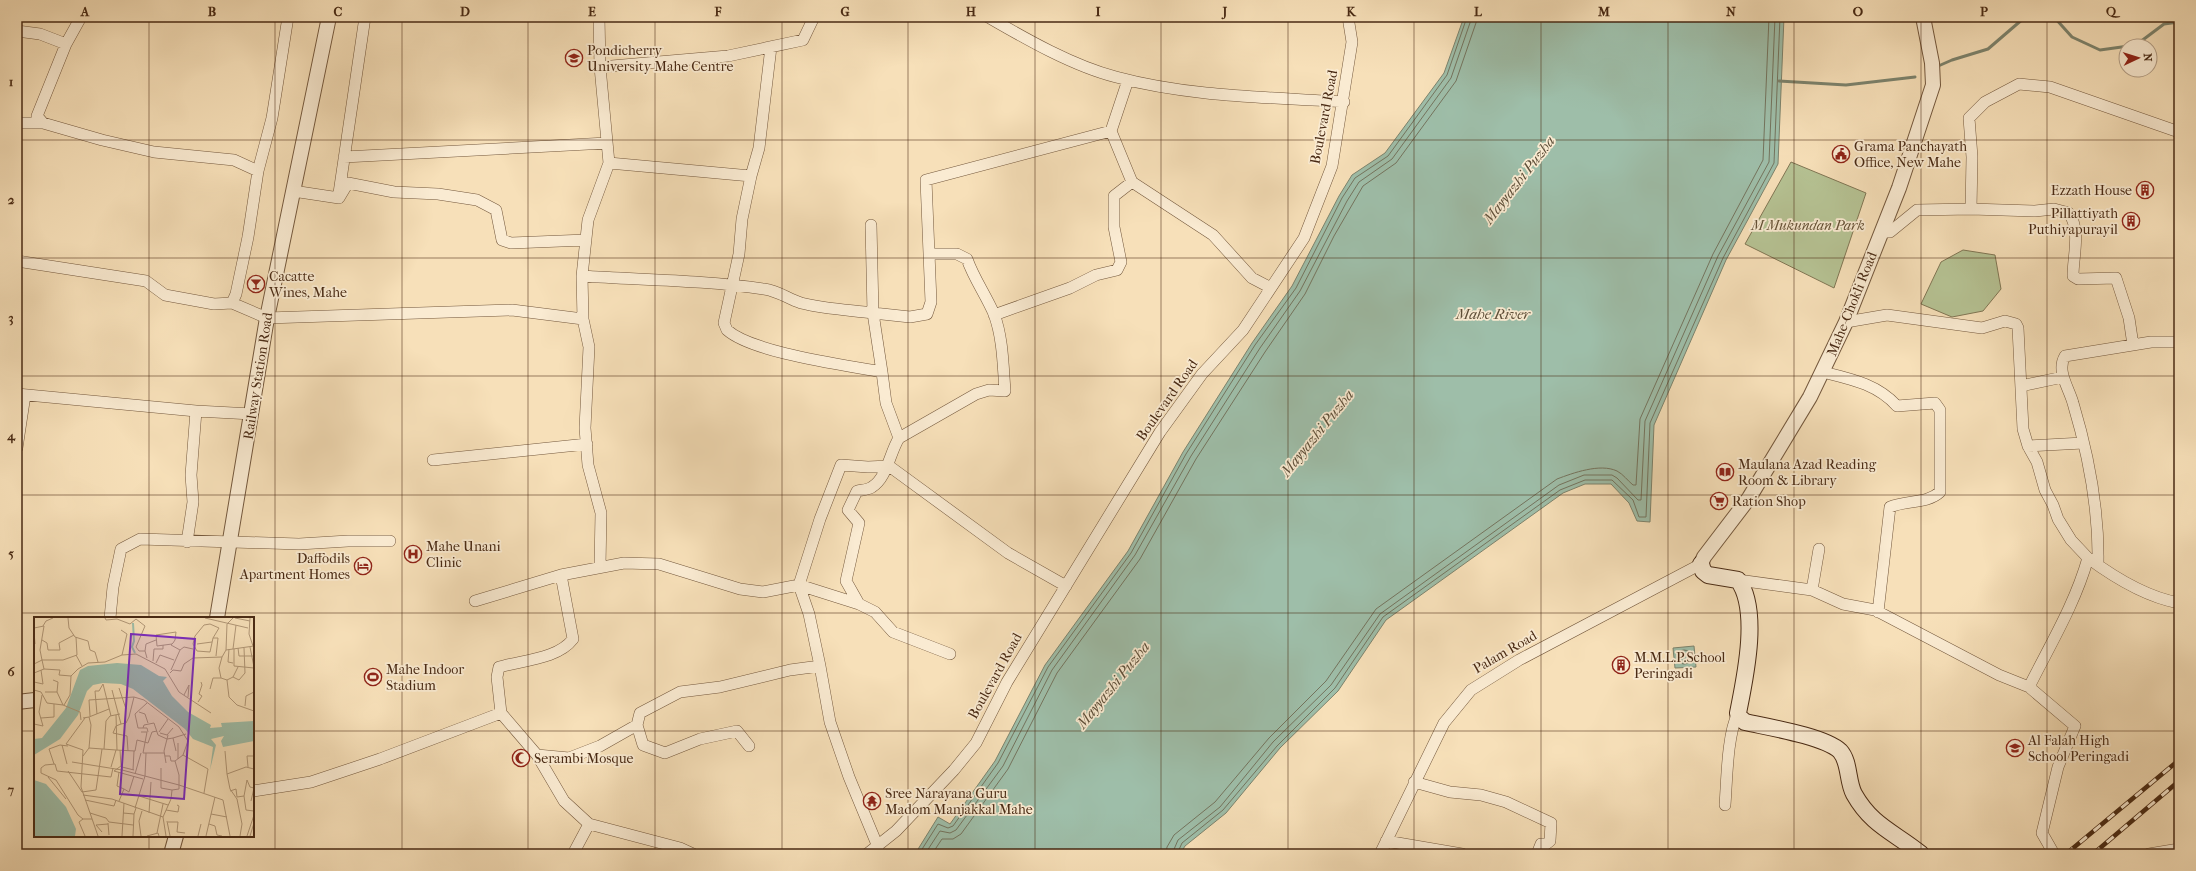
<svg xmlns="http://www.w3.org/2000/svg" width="2196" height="871" viewBox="0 0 2196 871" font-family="'IM FELL French Canon',serif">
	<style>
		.green { fill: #b6c394; stroke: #807654 }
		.water { fill: #9ebea9; stroke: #7c836d }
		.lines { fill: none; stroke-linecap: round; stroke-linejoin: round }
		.shore { stroke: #74745e; stroke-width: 1 }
		.stream { stroke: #7c836d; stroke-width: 3 }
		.minor-casing { stroke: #74583d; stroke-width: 12 }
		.tertiary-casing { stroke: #74583d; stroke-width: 16 }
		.secondary-casing { stroke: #492a14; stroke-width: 18 }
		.minor { stroke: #faebd2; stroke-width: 11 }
		.tertiary { stroke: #faebd2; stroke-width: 14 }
		.secondary { stroke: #faebd2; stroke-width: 16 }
		.rail-casing { stroke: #492a14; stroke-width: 4.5 }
		.rail { stroke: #faebd2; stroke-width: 3; stroke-dasharray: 9; stroke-linecap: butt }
		.grid { fill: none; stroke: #492a14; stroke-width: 1; stroke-opacity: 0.55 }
		.labels { text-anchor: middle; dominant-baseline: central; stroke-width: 3.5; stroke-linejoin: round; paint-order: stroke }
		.poi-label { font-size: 14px; fill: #492a14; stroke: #faebd2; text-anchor: start }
		.street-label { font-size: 14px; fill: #492a14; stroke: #faebd2 }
		.park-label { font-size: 14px; font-style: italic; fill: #645034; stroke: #faebd2 }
		.water-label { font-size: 15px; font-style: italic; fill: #5e4f39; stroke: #faebd2 }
		.inset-river { fill: none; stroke: #9ebea9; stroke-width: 2 }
		.inset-road { fill: none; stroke: #b19777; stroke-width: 1 }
		.view { fill: #7b2cbf; fill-opacity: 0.15; stroke: #7b2cbf; stroke-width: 2 }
		.inset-edge { fill: none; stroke: #492a14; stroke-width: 2 }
		.neatline { fill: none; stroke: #492a14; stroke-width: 1.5 }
		.grid-label { font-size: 13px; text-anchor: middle; font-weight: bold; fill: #492a14 }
	</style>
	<rect width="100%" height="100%" fill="#f7e0b9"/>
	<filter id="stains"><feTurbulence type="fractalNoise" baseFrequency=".005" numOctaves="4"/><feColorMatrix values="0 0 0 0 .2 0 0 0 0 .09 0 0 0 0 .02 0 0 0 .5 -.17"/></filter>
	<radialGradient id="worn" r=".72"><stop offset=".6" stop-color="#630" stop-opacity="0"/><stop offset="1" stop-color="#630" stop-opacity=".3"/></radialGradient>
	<path class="green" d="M1791,162L1866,193L1834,288L1745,244Z
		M1963,250L1995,255L2001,289L1983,311L1952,317L1921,304L1941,262Z"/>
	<path class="water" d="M1464,17H1784L1778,164L1726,260L1654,425L1650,522L1637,521L1629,503L1611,484H1585L1563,493L1386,620L1338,691L1280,748L1226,813L1185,846L1180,854H915L938,817L950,824L995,761L1045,665L1128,551L1183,452L1252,343L1292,286L1339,196L1352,175L1385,153L1444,73Z
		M1694,646L1696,667L1675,668L1673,648Z"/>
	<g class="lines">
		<path class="shore" d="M1677 657a7 7 0 1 1 14 0a7 7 0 1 1-14 0Z
			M919,854L938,824L948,828L953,826L998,763L1048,667L1131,553L1186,454L1255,345L1296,288L1342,198L1355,178L1388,156L1447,75L1467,17
			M925,854L940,831L950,833L956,830L1003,766L1052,670L1135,555L1191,456L1260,348L1300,291L1347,201L1359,182L1392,159L1451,78L1472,17
			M932,854L942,839H953L961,834L1008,769L1057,673L1140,559L1196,459L1265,352L1305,294L1334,236L1363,186L1396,163L1456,81L1478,17
			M1166,854L1167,847L1174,835L1215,802L1269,738L1326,681L1376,609L1557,479C1573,473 1600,463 1617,471C1623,474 1628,481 1633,485H1636L1640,419L1713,254L1763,160L1769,17
			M1172,854L1178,840L1220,807L1273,742L1331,685L1380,614L1559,485L1584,475H1612L1617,478L1638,500H1641L1645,421L1718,256L1769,162L1775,17
			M1177,854L1182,843L1223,810L1277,746L1335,688L1383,617L1560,490L1585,480H1612L1633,500L1639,517H1646L1650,423L1723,258L1774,163L1780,17"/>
		<path class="stream" d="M2054,17L2072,37L2100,50L2136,45L2164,24L2179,22
			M1936,67L1952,60L1988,49L2024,18L2032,17
			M1779,81L1846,85L1915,77"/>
		<defs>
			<path id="minor" d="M599,17L600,67L609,163L751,176L742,219L739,254L724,323L727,330C753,353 845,365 882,372L886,403L899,438
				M988,17C1026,39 1073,66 1116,77C1190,97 1268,97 1344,102
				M17,31L40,34L66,44L81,17
				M66,44L37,116L43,123L102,140L154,152L234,160L258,171
				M600,67L728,56L803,40L814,17
				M1128,80L1111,131L1132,182L1213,235L1252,278L1271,288
				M17,123H43
				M344,157L607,143
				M751,176L759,148L771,47
				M293,191L339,198L348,183L394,192L438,194L477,200L496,210L502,240L511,243L586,240
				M339,193L365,17
				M1971,209L2035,211L2054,209L2069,213C2081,231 2073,256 2073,276L2078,279L2116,278L2129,318L2133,345
				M1881,232H1890L1917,210L1971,209L1972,157L1969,118L1985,102L2019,84L2050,87L2179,132
				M930,254H957L967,259C974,279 986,295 994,314C1003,338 1003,366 1005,391L989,390L976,394L899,438C890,452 887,478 872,487C868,490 861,490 857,491L848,510L859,523L846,581L859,604L875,612L893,632L950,654
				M17,261L146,281L165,295L214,304L232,303L267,318L512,310L583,319
				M582,276L588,220L609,163
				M232,303L236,294L248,237L258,171L272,118L288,17
				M994,315L1070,288L1096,275L1117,270L1121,262L1114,227V196L1132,182
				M1846,322L1887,315L1982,328L2005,321L2016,324L2018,328L2023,429L2028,446L2083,443
				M882,372L873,313L910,317L927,314L931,302L926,180L1111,131
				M1823,372C1851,379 1877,384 1897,406L1935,403L1940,410V492C1927,504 1906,500 1890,507L1878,612
				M2021,386L2063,377
				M17,394L196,411
				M2028,446L2037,462L2045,490L2053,505L2058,519L2071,540L2088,558
				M17,448L25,395
				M433,460L587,444
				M187,542L193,502L191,475L196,411L252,414
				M2098,564C2099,512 2088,453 2073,403C2069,388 2056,371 2065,356L2151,342H2179
				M600,566L601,513L588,465L585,428L589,347L583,319L582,276C642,280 704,280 764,289C779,291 788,299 801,303C825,309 849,310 873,313L871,225
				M1738,580L1812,590L1843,604L1875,610L1999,675L2029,687
				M1812,590L1819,549
				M475,601L561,575L624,563L659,564L740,589L763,592L799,585L859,604
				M110,618L113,587L121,549L140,539L299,544L348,541H390
				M820,666L809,614L799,585L820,519L841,465L868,467L889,466L1008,553L1066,586
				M501,713L497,677L499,667C523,660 558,659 573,639L561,575
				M637,725L640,713L680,692L720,687L790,670L820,666L830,722L849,777L878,847
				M537,755L569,758L600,746L637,725L643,745L665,753L700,739L737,731L749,746
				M1414,782L1450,792L1481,795L1506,802L1551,823L1550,841L1546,844H1541L1537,854
				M253,791L311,782L380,759L501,713L537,755L564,801L589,824L680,848L693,854
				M1725,805C1727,780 1727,735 1738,713
				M1386,841L1462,854
				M573,854L589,824
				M867,854L896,831L954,770L976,743L1007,682L1160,432L1202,374L1243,330L1304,238L1332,166L1352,42L1348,17
				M1380,854L1444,723L1471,690L1519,660L1701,564
				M2054,854L2042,833L2058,767L2075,726L2029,687C2050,645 2075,604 2088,558C2115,578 2146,597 2179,603
				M2149,854L2179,849"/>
			<path id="tertiary" d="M1701,564L1704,557L1749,498L1810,397L1846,322L1899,188L1933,85L1932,63L1923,17
				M217,618L267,318L329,17
				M17,702L35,700
				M171,854L176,836"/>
			<path id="secondary" d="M1701,564L1703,571L1708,575L1738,580C1760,610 1745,678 1738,713L1739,717L1745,722C1767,727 1824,736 1840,751C1850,762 1847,781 1854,794C1872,826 1894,832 1921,854"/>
		</defs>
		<use href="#minor" class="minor-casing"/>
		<use href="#tertiary" class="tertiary-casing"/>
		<use href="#secondary" class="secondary-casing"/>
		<use href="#minor" class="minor"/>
		<use href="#tertiary" class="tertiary"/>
		<use href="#secondary" class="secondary"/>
		<defs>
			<path id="rail" d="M2066,854L2179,760
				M2093,854L2179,781"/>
		</defs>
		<use href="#rail" class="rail-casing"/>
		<use href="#rail" class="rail"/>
	</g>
	<path class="grid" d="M149,17V618M275,17V854M402,17V854M528,17V854M655,17V854M782,17V854M908,17V854M1035,17V854M1161,17V854M1288,17V854M1414,17V854M1541,17V854M1668,17V854M1794,17V854M1921,17V854M2047,17V854M17,140H2179M17,258H2179M17,376H2179M17,495H2179M17,613H2179M17,731H35M253,731H2179M149,836V854"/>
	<defs>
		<symbol id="university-ring" viewBox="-11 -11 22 22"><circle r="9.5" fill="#faebd2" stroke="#8f2418" stroke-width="1.5"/><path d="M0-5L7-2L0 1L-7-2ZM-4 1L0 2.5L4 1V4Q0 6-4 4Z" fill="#8f2418"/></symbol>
		<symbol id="civic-ring" viewBox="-11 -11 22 22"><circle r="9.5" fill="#faebd2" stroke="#8f2418" stroke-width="1.5"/><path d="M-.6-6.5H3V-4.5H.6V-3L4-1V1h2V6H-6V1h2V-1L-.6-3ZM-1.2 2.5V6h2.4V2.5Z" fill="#8f2418"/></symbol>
		<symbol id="building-ring" viewBox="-11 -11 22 22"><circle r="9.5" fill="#faebd2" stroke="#8f2418" stroke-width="1.5"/><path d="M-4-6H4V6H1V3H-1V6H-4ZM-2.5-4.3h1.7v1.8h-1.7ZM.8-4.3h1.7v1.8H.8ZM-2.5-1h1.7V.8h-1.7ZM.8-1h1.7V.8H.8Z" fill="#8f2418"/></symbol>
		<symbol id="bar-ring" viewBox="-11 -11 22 22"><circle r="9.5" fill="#faebd2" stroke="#8f2418" stroke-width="1.5"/><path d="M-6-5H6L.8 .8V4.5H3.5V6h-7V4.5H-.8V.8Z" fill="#8f2418"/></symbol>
		<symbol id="library-ring" viewBox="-11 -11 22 22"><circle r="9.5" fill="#faebd2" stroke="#8f2418" stroke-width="1.5"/><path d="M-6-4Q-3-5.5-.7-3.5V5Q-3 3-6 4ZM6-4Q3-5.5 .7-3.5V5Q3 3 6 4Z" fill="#8f2418"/></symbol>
		<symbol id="supermarket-ring" viewBox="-11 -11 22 22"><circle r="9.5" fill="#faebd2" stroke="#8f2418" stroke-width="1.5"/><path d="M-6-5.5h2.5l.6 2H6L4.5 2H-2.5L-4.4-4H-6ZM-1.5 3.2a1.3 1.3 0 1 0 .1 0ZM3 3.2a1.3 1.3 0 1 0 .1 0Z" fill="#8f2418"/></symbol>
		<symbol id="hospital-ring" viewBox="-11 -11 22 22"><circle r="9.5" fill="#faebd2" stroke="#8f2418" stroke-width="1.5"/><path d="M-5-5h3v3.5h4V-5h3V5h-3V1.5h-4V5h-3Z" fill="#8f2418"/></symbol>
		<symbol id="hotel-ring" viewBox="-11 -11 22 22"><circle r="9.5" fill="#faebd2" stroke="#8f2418" stroke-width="1.5"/><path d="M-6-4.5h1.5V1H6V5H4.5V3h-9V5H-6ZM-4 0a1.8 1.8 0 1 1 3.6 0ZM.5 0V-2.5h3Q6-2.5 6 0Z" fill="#8f2418"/></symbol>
		<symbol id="stadium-ring" viewBox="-11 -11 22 22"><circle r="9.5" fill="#faebd2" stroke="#8f2418" stroke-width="1.5"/><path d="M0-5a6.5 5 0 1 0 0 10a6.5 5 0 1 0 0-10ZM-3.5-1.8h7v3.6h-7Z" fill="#8f2418"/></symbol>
		<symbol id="school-ring" viewBox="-11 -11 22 22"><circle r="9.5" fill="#faebd2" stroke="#8f2418" stroke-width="1.5"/><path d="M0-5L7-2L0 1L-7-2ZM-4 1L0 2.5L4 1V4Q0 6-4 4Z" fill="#8f2418"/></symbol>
		<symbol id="mosque-ring" viewBox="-11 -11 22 22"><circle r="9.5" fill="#faebd2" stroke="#8f2418" stroke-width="1.5"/><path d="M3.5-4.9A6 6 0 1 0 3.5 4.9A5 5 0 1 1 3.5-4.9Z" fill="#8f2418"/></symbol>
		<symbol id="temple-ring" viewBox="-11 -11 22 22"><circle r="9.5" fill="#faebd2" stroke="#8f2418" stroke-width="1.5"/><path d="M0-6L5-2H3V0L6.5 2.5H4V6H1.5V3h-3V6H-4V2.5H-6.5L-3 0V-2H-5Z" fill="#8f2418"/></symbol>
	</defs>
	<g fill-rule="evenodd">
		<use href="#university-ring" x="564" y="48" width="20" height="20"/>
		<use href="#civic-ring" x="1831" y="144" width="20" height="20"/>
		<use href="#building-ring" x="2135" y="180" width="20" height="20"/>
		<use href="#building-ring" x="2121" y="211" width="20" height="20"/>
		<use href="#bar-ring" x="246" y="274" width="20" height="20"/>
		<use href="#library-ring" x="1715" y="462" width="20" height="20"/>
		<use href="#supermarket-ring" x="1709" y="491" width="20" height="20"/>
		<use href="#hospital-ring" x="403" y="544" width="20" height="20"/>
		<use href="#hotel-ring" x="353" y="556" width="20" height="20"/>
		<use href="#building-ring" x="1611" y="655" width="20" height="20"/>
		<use href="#stadium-ring" x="363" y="667" width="20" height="20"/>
		<use href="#school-ring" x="2005" y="738" width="20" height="20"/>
		<use href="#mosque-ring" x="511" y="748" width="20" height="20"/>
		<use href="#temple-ring" x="862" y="791" width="20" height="20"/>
	</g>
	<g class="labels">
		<g class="poi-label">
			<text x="587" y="50">Pondicherry<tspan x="587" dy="16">University Mahe Centre</tspan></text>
			<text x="1854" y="146">Grama Panchayath<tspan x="1854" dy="16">Office, New Mahe</tspan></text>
			<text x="2132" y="190" text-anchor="end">Ezzath House</text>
			<text x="2118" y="213" text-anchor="end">Pillattiyath<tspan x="2118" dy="16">Puthiyapurayil</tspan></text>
			<text x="269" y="276">Cacatte<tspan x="269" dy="16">Wines, Mahe</tspan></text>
			<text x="1738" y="464">Maulana Azad Reading<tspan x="1738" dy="16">Room &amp; Library</tspan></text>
			<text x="1732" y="501">Ration Shop</text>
			<text x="426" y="546">Mahe Unani<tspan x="426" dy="16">Clinic</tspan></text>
			<text x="350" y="558" text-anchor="end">Daffodils<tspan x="350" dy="16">Apartment Homes</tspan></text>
			<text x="1634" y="657">M.M.L.P.School<tspan x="1634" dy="16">Peringadi</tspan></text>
			<text x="386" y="669">Mahe Indoor<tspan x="386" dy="16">Stadium</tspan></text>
			<text x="2028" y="740">Al Falah High<tspan x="2028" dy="16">School Peringadi</tspan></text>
			<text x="534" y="758">Serambi Mosque</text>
			<text x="885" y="793">Sree Narayana Guru<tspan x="885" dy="16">Madom Manjakkal Mahe</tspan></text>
		</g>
		<g class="street-label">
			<text transform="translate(1324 117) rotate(-79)">Boulevard Road</text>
			<text transform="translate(1852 304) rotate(-68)">Mahe-Chokli Road</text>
			<text transform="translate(258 376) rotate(-81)">Railway Station Road</text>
			<text transform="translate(1167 400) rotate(-55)">Boulevard Road</text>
			<text transform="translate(1505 652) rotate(-30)">Palam Road</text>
			<text transform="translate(995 676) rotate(-61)">Boulevard Road</text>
		</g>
		<g class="park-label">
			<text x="1808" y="225">M Mukundan Park</text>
		</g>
		<g class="water-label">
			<text transform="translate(1519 180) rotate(-52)">Mayyazhi Puzha</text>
			<text x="1493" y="314">Mahe River</text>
			<text transform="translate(1317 433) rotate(-51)">Mayyazhi Puzha</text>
			<text transform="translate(1113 685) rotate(-51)">Mayyazhi Puzha</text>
		</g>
	</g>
	<g transform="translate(34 617)">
		<rect width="220" height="220" fill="#f7e0b9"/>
		<path d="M83,46L107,48L125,59L133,60L129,64L138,79L154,95L177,108L176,111L188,110L187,106L220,104V124L189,130L187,124L190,119L177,122L182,128L176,153L179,130L159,122L151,112L99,72L87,67L69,66L59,68L53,74L44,98L26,122L0,138V122L8,121L32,91L46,53L54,49ZM0,163L12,167L32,190L42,212L41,219H0Z" fill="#9ebea9"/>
		<path class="inset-river" d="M99,6L100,24L98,30L101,36"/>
		<path class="inset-road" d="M34,1L35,11L41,20L54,24L56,33L61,35L64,45M71,1L72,3L83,2L96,7L102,2L111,9L102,30L105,34H111L113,41M171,1L214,11M201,1L216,4M216,1L215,17L219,29M176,7L185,11L179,21L176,35L163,34L159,27L161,19L170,8ZM9,9L12,4L19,1M0,11L10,9L6,33L8,43H29L43,38L42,20M87,13L93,17L88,38M0,15L1,27M179,21H184L182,39M8,23L13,26L14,33H26L25,26L40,18M138,27L123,29L122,18L142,15L141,23L139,26L137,28L146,33L150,30L159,32M163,27L178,25M216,30L220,50M204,31L205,39H220M195,32L194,45L199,46M199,32L202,8M200,32V49L220,51M192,33L220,29M111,34L112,27L122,23M42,38L48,49M188,40L185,51L187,61L193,63L195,80L203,88L220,94M119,44L120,32H129V28M122,46L126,38L140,43M0,47L8,43L10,52M137,53L146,33M0,56L10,52L26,53L25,58L37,59M136,56L139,53L147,54L150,47L159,41L188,40L192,33L193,7L199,1M199,60L205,63L211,56L210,31M19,63L24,65L23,75M193,63L199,60L204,50M0,65L9,67L7,53M85,71L92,92M176,72L179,61H187M0,73L7,75L13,86L29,88L46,95L47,103M78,73L87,107L92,106L95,100L100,80M11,75H23L29,88M150,78L155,68L154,80M164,85L168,79L165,77L168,68L167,65M30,88L36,78L37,59L44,52L54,46L71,45L88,38L102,37L131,52L145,75L177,96M211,89L212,79L220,75M105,95L111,97L114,106M63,97L61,74H65L69,67L77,99M101,97L104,111H113L114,115M101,97L113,86M82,98L83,133M55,100L75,92M7,101L20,100V87M51,101L32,127L49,133L47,170L64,219M0,107L9,109L5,95L8,78M87,107L82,109L79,116L93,119L94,134M109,111L110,108L120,106L124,118L133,122L139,121M107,115H113L109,136H130M125,115L134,102M126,116L133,118L139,111M28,128L33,147M55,131L82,133L77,150M70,132L72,104L76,99L86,97M82,133L101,134L103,123L114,126L118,115L123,114M86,133L87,149L80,154L109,162M142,134L139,121L152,117M191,134L193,157M149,138L174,152L170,176M49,139L55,131L57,108L55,100L49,101M131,139H136L137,144H141M144,142V126M38,145L88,153L145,168L189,183L196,219M132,146L130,134L134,118M20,147L15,132L26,128L34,129M214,150L213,139H220M127,151V171L138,173M88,153V150L100,153M99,153L100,134M34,154L48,175L62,173L68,132M101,157L107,136M14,160L32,182M90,172L95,175L100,159M196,174L202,172L203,180L210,179L213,163L216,170L220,171L217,184M49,178L78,182L129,200L137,182L138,173L145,172V158L141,144L149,138L154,124L145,110L110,83L100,80L55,83L56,99M105,179L134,188M210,179L212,193L220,194M51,183L80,189L82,183M85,184L90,172L83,169L85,155M101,191L111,159L112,136M132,193L144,195L145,189L143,188M56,196L72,201L75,205L99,208M89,196L100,197L102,191M115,196L117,165M177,197L193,200M129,200L132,219M49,202L45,205L51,219M58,202H49L44,198L22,163L7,156V151L11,148L21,147L23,154L77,160L79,151M133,204L136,219M134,205H144L143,215L151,216M74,206L75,218M175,207L181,209L183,218L188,219M68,215L62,208L74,207M123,216L129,187M88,219L90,186M99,219L100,197M107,219L105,204L108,194M113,219L124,216L125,219M164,219L167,207M172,219L181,180M206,219L208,207L203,182L196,172L193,157L212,150L220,152M213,219L220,198M216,219L220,206"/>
		<path class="view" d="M97,17L161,22L150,182L86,177Z"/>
		<rect width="220" height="220" class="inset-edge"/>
	</g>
	<rect width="2196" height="871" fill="none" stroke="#f7e0b9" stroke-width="44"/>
	<g transform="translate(2138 58) rotate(86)"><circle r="19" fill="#faebd2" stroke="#b39e86"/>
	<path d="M0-3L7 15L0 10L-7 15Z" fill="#8f2418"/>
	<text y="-6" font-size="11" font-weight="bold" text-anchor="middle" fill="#492a14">N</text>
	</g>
	<rect x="22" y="22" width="2152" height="827" class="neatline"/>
	<g class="grid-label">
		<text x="85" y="16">A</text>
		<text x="212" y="16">B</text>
		<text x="338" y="16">C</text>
		<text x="465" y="16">D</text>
		<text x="592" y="16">E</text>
		<text x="718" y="16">F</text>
		<text x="845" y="16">G</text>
		<text x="971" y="16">H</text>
		<text x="1098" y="16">I</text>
		<text x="1225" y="16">J</text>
		<text x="1351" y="16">K</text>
		<text x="1478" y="16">L</text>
		<text x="1604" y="16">M</text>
		<text x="1731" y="16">N</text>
		<text x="1858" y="16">O</text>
		<text x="1984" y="16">P</text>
		<text x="2111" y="16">Q</text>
		<text x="11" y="86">1</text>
		<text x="11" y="204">2</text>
		<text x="11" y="322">3</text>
		<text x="11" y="440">4</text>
		<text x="11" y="558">5</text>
		<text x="11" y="676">6</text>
		<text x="11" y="794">7</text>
	</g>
	<rect width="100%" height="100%" filter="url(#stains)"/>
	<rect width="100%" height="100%" fill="url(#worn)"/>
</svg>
